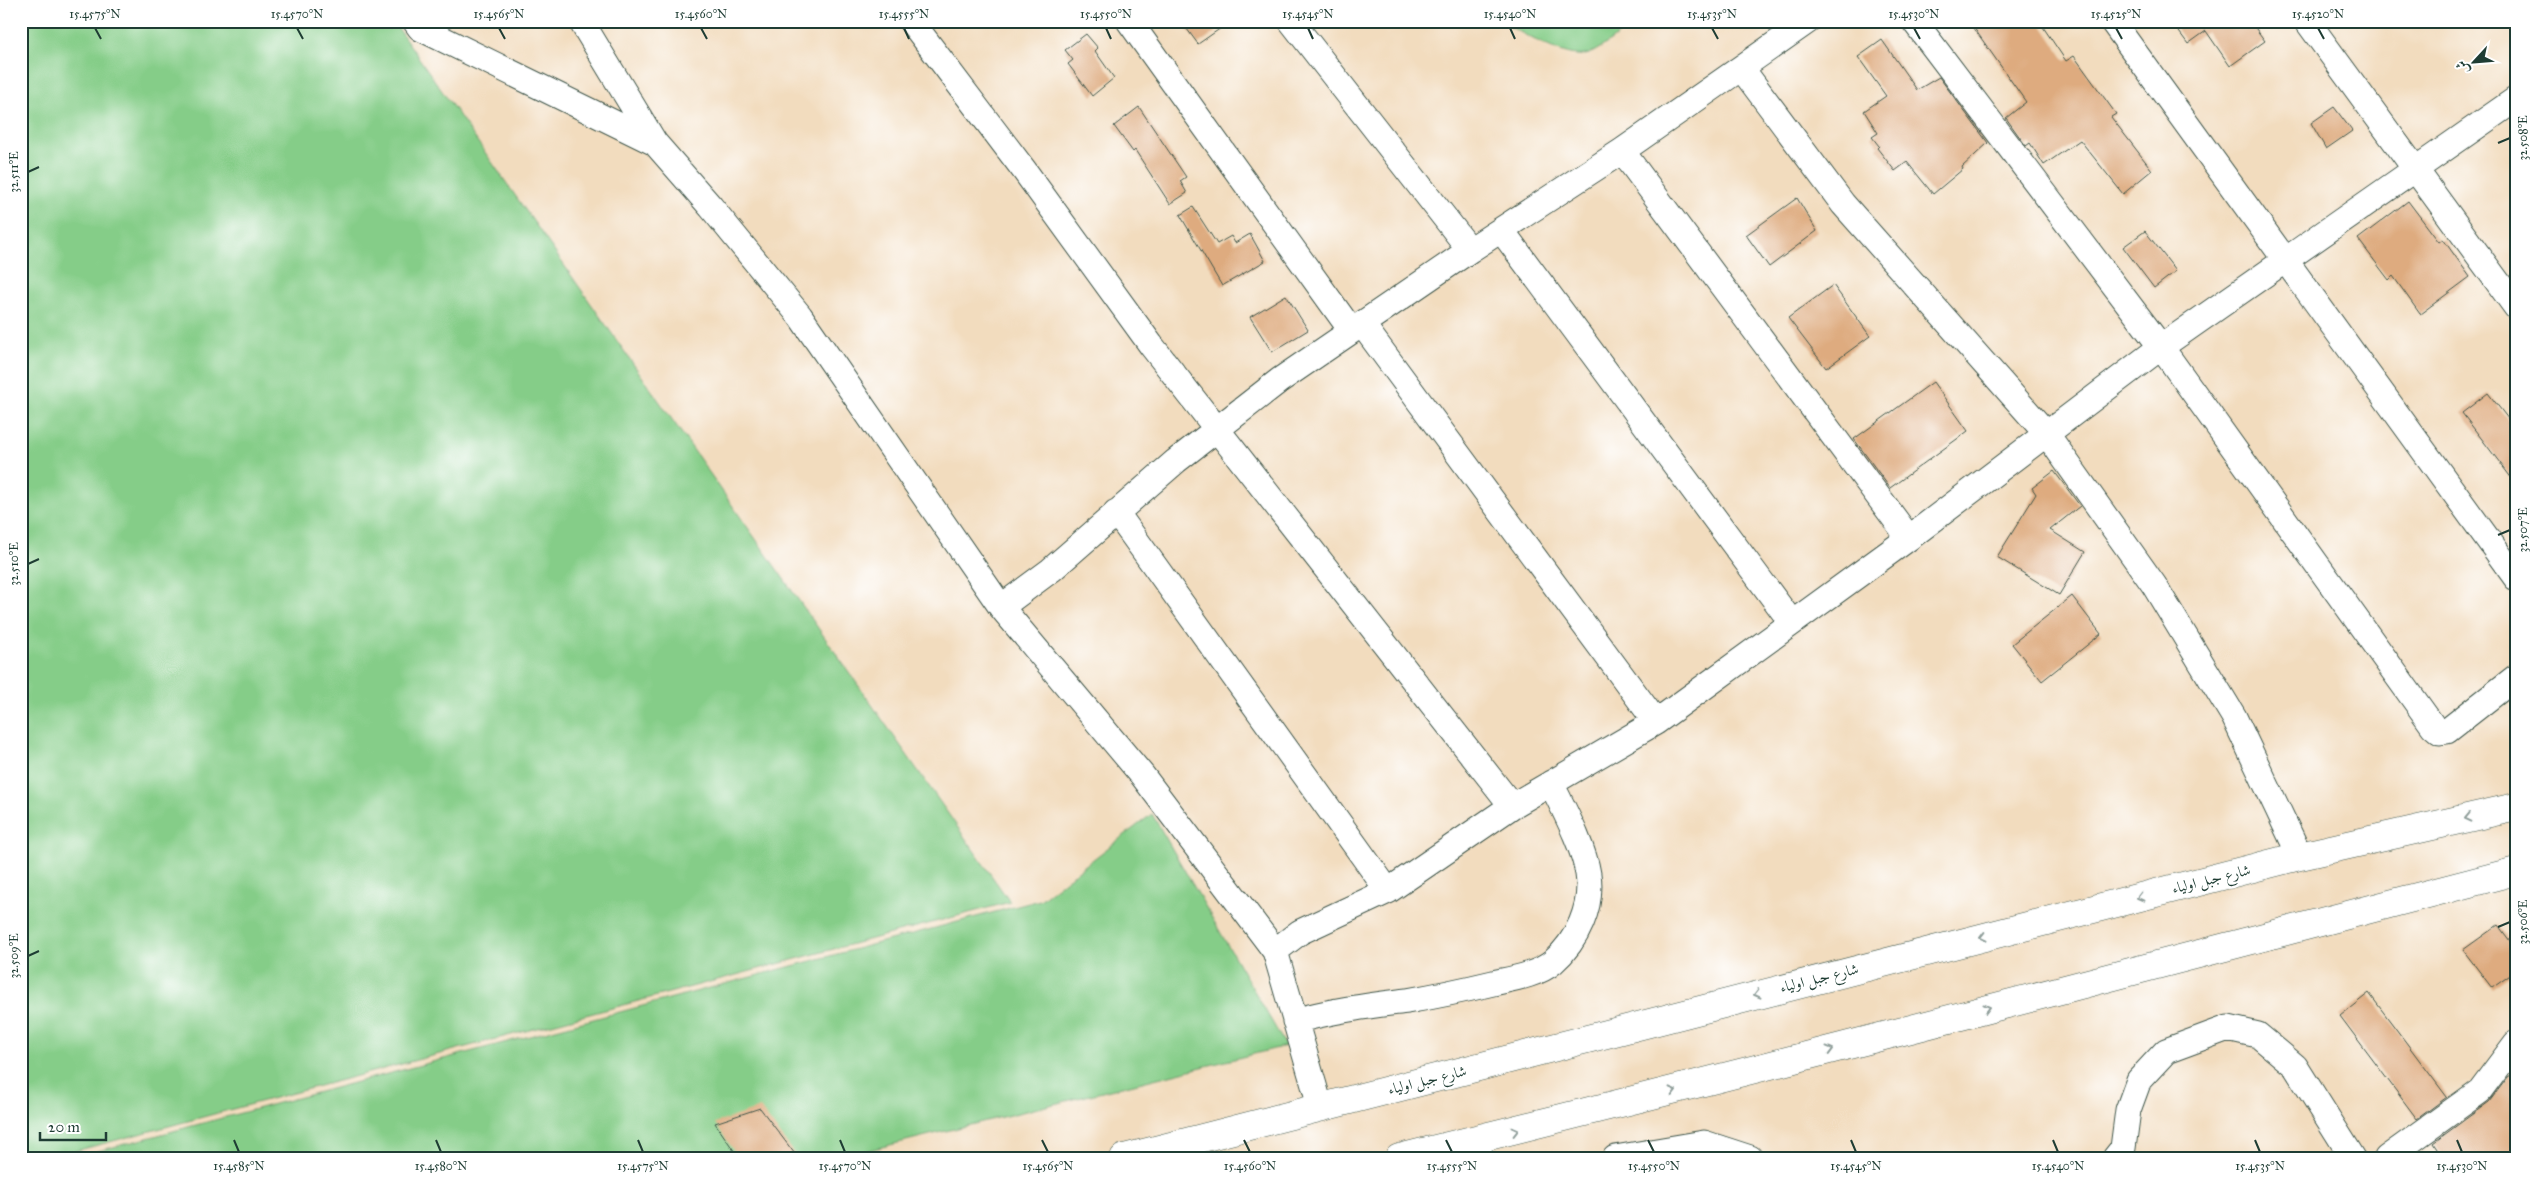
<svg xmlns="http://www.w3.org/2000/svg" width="2537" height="1179" viewBox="0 0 2537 1179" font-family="'IM FELL Great Primer',Amiri,serif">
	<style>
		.green { fill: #85cd88; stroke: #52855e }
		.building { fill: #deab7f }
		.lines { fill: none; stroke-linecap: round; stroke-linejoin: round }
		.minor-casing { stroke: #3f5549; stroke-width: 27 }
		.trunk-casing { stroke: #3f5549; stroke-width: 29 }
		.minor { stroke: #fff; stroke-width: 25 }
		.trunk { stroke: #fff; stroke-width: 28 }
		.oneway { stroke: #8f9e9a }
		.ticks { fill: none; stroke: #1f3d34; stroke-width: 2 }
		.labels { text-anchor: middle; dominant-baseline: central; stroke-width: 4.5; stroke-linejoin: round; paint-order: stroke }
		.street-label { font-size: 15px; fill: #1f3d34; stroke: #fff }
		.neatline { fill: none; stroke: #1f3d34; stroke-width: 2 }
		.ticks-label { font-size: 12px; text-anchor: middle; fill: #1f3d34 }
	</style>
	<rect width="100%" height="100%" fill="#fff"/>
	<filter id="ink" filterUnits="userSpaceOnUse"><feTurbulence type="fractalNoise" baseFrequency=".02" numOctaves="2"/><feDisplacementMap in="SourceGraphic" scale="10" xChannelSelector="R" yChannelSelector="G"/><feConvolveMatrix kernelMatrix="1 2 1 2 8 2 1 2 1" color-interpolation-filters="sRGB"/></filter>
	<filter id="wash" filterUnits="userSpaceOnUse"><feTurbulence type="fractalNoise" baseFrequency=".0096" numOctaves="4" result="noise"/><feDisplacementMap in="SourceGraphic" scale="20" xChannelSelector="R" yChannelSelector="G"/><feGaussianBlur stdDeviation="1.12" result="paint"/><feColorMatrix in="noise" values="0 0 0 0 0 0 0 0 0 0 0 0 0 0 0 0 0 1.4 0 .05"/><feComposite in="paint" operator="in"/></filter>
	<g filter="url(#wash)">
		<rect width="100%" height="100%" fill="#f2dcbe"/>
		<path class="green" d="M21,21H393L1010,902L49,1158H21Z
			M1500,21H1637C1622,31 1605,47 1589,54C1568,62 1519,31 1500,21Z
			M1152,814L1286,1046L838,1158H72L1040,900Z"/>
		<g id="blocks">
			<path class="building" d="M1181,21H1231L1198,44Z
				M1969,21H2039L2066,61L2074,56L2116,114L2111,117L2152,170L2123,194L2080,140L2044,165L2030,143L2026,146L2006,118L2026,102Z
				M2171,21H2250L2265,41L2230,66L2206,31L2188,44Z
				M1086,34L1098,48L1095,51L1114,78L1092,96L1068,64L1073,60L1065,50Z
				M1882,40L1917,90L1939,77L1988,143L1962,167L1963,169L1933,194L1907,162L1895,171L1877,148L1879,146L1872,137L1878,133L1864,111L1886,96L1858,57Z
				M1139,107L1186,177L1180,181L1187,193L1170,204L1135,150L1133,152L1114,126Z
				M2334,107L2352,131L2326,149L2311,123Z
				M1797,198L1817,231L1769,267L1746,235Z
				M2408,201L2439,242L2443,239L2470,277L2420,314L2393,276L2389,280L2358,239Z
				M1193,207L1217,244L1231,236L1235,243L1250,234L1265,261L1222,286L1180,215Z
				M2145,231L2176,271L2154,288L2123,247Z
				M1833,285L1870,336L1826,368L1788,318Z
				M1286,295L1308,330L1272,352L1250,317Z
				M1933,382L1968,431L1890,488L1854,439Z
				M2488,393L2516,429V484L2462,413Z
				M2054,471L2080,506L2050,530L2085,552L2059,595L1997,557L2036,494L2032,488Z
				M2072,596L2101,634L2042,681L2012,644Z
				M2498,925L2516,949V971L2492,988L2463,950Z
				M2369,993L2447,1097L2417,1119L2340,1016Z
				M2516,1072V1158H2443L2433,1143L2489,1102L2508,1077Z
				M760,1108L798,1158H739L715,1123Z"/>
		</g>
	</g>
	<g filter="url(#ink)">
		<use href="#blocks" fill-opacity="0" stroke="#3f5549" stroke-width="1"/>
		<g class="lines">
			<defs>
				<path id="minor" d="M415,21L420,28L655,143
					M581,21L655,143L711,207L800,316L1001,607L1142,775L1275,951L1320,1106
					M911,21L1024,170L1151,345L1512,806
					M1129,21L1351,330
					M1291,21L1470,250
					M1914,21L2161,347L2433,726L2440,732L2447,731L2516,677
					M2112,21L2516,578
					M2307,21L2516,307
					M1742,69L1843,204L2046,433L2154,585L2234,717L2300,856
					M1622,151L1909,538
					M1502,231L1792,623
					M1362,324L1656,722
					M1116,512L1388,891
					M1001,607L1051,570L1176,461L1280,380L1470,250L1622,151L1808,21
					M1275,951L1300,932L1388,891L1512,806L1656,722L1909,538L2161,347L2516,99
					M1295,1021C1333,1010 1369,1006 1407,1001C1436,996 1464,990 1493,983C1511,979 1538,975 1553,962C1577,941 1593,907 1588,874C1584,847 1563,808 1551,783
					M1475,1139L1481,1158
					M1615,1158L1704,1143L1750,1158
					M2115,1158L2123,1148L2128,1110L2139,1080L2166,1051L2228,1028L2258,1035L2295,1066L2353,1158
					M2387,1158L2480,1091L2516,1043"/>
				<path id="trunk" d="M1124,1158L2300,856L2516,807
					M1399,1158C1773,1067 2144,968 2516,871"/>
			</defs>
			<use href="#minor" class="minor-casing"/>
			<use href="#trunk" class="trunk-casing"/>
			<use href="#minor" class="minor"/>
			<use href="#trunk" class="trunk"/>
		</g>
		<defs><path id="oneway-chevron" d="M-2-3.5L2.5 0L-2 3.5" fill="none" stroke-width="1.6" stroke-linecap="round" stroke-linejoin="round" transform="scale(1.25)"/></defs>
		<g class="oneway">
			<use href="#oneway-chevron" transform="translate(2468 818) rotate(167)"/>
			<use href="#oneway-chevron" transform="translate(2140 897) rotate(166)"/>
			<use href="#oneway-chevron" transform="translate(1983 937) rotate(166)"/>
			<use href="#oneway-chevron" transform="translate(1757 994) rotate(166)"/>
			<use href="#oneway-chevron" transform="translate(1987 1008) rotate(-15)"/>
			<use href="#oneway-chevron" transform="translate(1830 1050) rotate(-15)"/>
			<use href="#oneway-chevron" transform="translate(1673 1091) rotate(-14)"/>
			<use href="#oneway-chevron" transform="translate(1515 1131) rotate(-14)"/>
		</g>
	</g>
	<path class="ticks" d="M95,28L101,39M297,28L303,39M499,28L505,39M701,28L707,39M904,28L909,39M1106,28L1111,39M1308,28L1313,39M1510,28L1515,39M1712,28L1718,39M1914,28L1920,39M2116,28L2122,39M2318,28L2324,39M2498,143L2510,138M28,172L39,167M2498,535L2510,530M28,564L39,559M2498,927L2510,922M28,956L39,951M234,1140L239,1152M436,1140L441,1152M638,1140L643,1152M840,1140L845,1152M1042,1140L1048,1152M1244,1140L1250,1152M1446,1140L1452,1152M1648,1140L1654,1152M1851,1140L1856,1152M2053,1140L2058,1152M2255,1140L2260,1152M2457,1140L2462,1152"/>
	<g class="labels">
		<g class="street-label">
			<text transform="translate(2211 879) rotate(-14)">شارع جبل اولياء</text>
			<text transform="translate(1819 978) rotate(-14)">شارع جبل اولياء</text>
			<text transform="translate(1427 1080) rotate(-14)">شارع جبل اولياء</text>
		</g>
	</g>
	<rect width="2537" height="1179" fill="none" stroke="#fff" stroke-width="55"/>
	<g transform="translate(2474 62) rotate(244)" stroke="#ffffff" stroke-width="4" paint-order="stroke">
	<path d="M0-4L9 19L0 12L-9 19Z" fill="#1f3d34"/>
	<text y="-8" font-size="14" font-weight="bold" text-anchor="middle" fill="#1f3d34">ش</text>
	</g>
	<path d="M40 1132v8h66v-8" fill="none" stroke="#1f3d34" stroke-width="2.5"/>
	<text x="48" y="1132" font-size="15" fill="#1f3d34" stroke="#ffffff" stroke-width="4" paint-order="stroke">20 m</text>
	<rect x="28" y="28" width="2482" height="1124" class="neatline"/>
	<g class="ticks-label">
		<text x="95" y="18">15.4575°N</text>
		<text x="297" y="18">15.4570°N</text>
		<text x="499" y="18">15.4565°N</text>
		<text x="701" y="18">15.4560°N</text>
		<text x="904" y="18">15.4555°N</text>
		<text x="1106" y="18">15.4550°N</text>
		<text x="1308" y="18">15.4545°N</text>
		<text x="1510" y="18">15.4540°N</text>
		<text x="1712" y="18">15.4535°N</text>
		<text x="1914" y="18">15.4530°N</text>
		<text x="2116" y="18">15.4525°N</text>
		<text x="2318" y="18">15.4520°N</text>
		<text transform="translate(2523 138) rotate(-90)" y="4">32.508°E</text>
		<text transform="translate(14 172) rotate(-90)" y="4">32.511°E</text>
		<text transform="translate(2523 530) rotate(-90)" y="4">32.507°E</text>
		<text transform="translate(14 564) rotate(-90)" y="4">32.510°E</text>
		<text transform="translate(2523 922) rotate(-90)" y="4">32.506°E</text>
		<text transform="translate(14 956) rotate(-90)" y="4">32.509°E</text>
		<text x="239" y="1170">15.4585°N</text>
		<text x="441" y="1170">15.4580°N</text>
		<text x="643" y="1170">15.4575°N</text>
		<text x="845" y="1170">15.4570°N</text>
		<text x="1048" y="1170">15.4565°N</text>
		<text x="1250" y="1170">15.4560°N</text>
		<text x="1452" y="1170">15.4555°N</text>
		<text x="1654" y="1170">15.4550°N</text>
		<text x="1856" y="1170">15.4545°N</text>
		<text x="2058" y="1170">15.4540°N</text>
		<text x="2260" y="1170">15.4535°N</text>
		<text x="2462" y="1170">15.4530°N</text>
	</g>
</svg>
